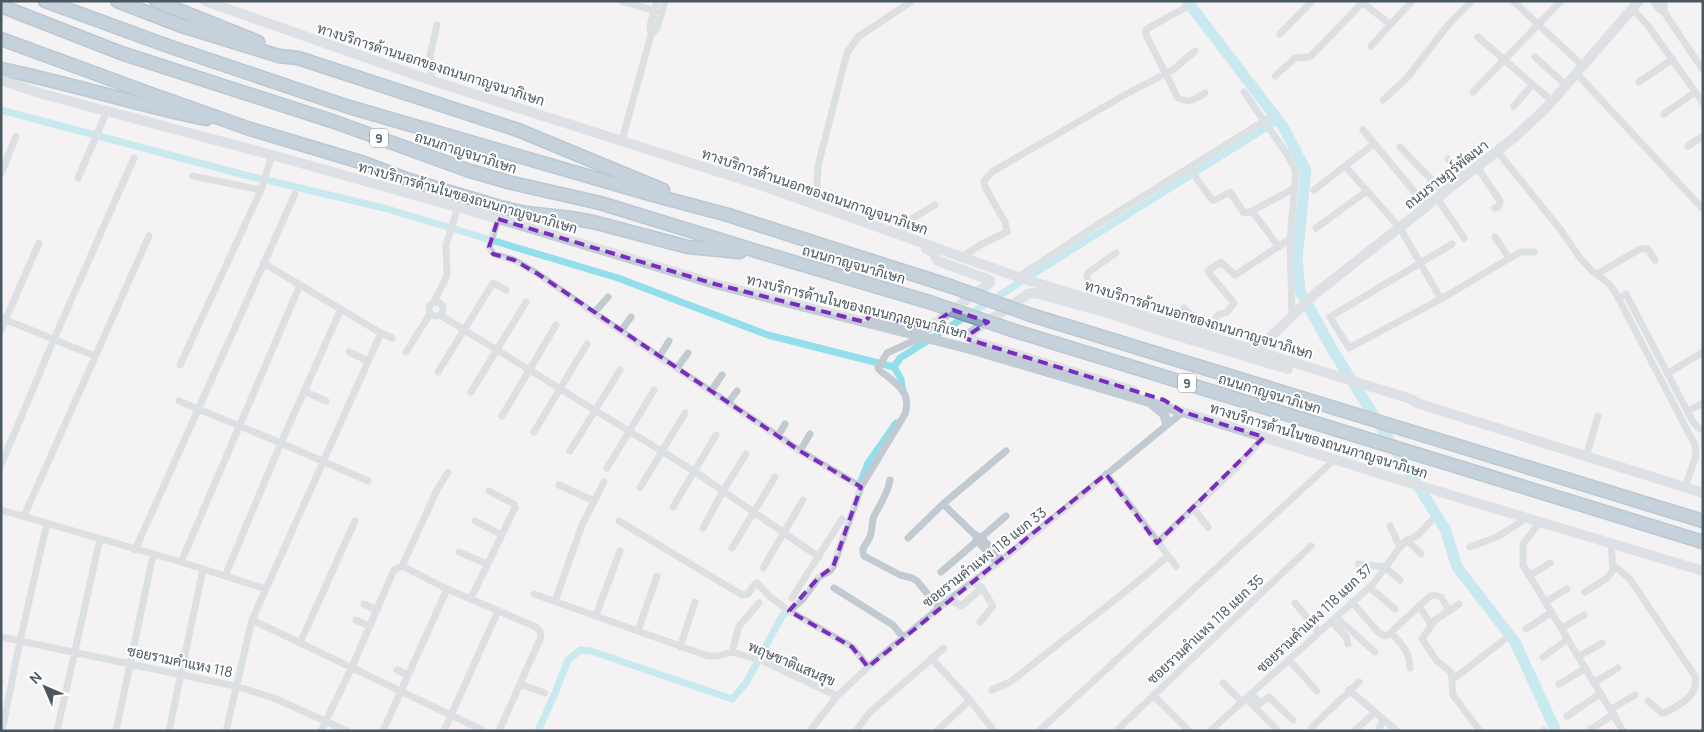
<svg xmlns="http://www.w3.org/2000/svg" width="1704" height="732" viewBox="0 0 1704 732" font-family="Manrope,Sarabun,sans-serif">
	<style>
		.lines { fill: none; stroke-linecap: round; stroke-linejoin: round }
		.canal { stroke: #92deea; stroke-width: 7 }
		.river { stroke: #92deea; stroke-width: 11 }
		.highway-casing { stroke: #7793ab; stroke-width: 15 }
		.street { stroke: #c1cad1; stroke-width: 7 }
		.secondary { stroke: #c1ccd5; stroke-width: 10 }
		.highway { stroke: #8ca8bf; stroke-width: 12 }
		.highway-bridge-casing { stroke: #7793ab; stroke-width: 15; stroke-linecap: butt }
		.highway-bridge { stroke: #8ca8bf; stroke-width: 12 }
		.marked { fill: none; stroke: #7b2cbf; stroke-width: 4; stroke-dasharray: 10 6; stroke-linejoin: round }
		.labels { text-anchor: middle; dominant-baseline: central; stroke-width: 4; stroke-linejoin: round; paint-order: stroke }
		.shield { fill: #fff; stroke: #808990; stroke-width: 1 }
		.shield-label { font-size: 12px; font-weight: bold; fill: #4a5760 }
		.street-label { font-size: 14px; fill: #4a5760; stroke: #fff }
	</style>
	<rect width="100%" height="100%" fill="#f4f2f3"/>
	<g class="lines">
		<path class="canal" d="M1,110L241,174L384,208L618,278L768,335L894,367
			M903,392L901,379L894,367L900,358L1278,120
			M860,484L868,463L896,423
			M538,731L555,693L568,660L580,650L591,651L732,699L746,683L782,616L793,607"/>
		<path class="river" d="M1187,1L1284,128L1306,171L1297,258L1300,291L1332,349L1445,529L1457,567L1515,642L1556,731"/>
		<defs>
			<path id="highway" d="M45,1L168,46L349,107L653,195L728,215L950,286
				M117,1L179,25L279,56L298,58L518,130L663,190
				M156,1L258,42
				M1,6L121,53L335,122L467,170L508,182L600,203L763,253L929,302
				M1,39L151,94L250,129L364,163L409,180L500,207L526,213L571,218L593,222L688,247L740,252
				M1,69C70,83 137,105 206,119
				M1031,315L1703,521
				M1012,330L1703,542"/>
		</defs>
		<use href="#highway" class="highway-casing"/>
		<path class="street" d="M622,1L662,13
			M1360,1L1390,24
			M1513,1L1583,66
			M1653,1L1659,9L1664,12L1703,70
			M1662,1L1664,5V12
			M1185,8L1150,27L1146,30V35L1178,98C1189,104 1195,99 1205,93
			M1632,8L1649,27L1703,103
			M1280,34L1312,1
			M651,35L657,28L665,1
			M1478,37L1552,101
			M1371,46L1412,1
			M1535,57L1566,85
			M1576,73L1703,209
			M1275,76L1295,58L1308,57L1312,55L1362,3
			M430,80L432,73L430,55L437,25
			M1639,82L1673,59
			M1244,92L1287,154L1296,172L1290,241L1292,316
			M1473,92L1561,1
			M1383,100L1407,78L1448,25L1472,1
			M1514,106L1532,85
			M1664,114L1695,92
			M1363,130L1427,207
			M622,140L651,35L650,26L657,1
			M1688,146L1703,136
			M1400,147L1444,193
			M1497,151L1560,229L1580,258L1592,271L1608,283L1614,290L1695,445L1696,456L1685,487
			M1448,159L1465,177
			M1345,166L1374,144
			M1477,167L1500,201L1499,206L1495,208
			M1189,168L1212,200H1215L1230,192L1244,213L1252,211L1295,188
			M1,174L16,136
			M193,176L261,190
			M78,178L107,111
			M1314,190L1345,166L1400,228L1441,299
			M1437,198L1464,238
			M816,204L818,166L847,53L858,37L912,1
			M1252,211L1279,247
			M498,219L489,247L493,254L514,260L538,274L594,313L800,451L861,487
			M1316,228L1367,191
			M902,235L905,223L935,205
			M1495,237L1509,258
			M1452,244L1330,317L1349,348L1441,299L1520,252H1534
			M962,257L980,245L1007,232L1005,222L985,187L984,181L992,172L1121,97L1174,69L1195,51
			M263,263L381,333L392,338
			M1597,274L1640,249H1648L1655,260
			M1018,277L1097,225L1269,118
			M1088,299L1090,291L1087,276L1089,272L1116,253
			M1619,299L1626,294L1692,420L1697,427L1703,430
			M429 309a7 7 0 1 1 14 0a7 7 0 1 1-14 0Z
			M434,302L447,276L446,245L458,207
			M1184,308L1196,320L1200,334
			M594,313L608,297
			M440,315L694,471L819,557
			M1,318L95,356
			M1,330L39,243
			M621,331L631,317
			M1204,335L1218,315L1227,312L1234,303L1209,273L1208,271L1221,262L1235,275L1290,239
			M349,352L368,361
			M406,352L430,314
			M659,357L669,341
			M180,365L261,190L272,155
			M677,368L688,353
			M438,372L493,283L506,290
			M1668,373L1703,352
			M304,391L326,401
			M711,391L722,375
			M471,392L526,302
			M179,401L281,443L368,481
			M728,403L737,391
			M1688,411L1703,403
			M502,416L556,325
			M534,432L587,344
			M778,436L785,424
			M570,451L620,370
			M800,451L810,434
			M1586,457L1598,416
			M1,465L54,339L134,158
			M607,468L654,390
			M1106,474L1176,566
			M890,480C888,494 880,504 874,516C871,524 873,532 869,539C865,546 861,548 864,556L900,575L912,578L917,581L939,608
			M559,485L594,501
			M640,488L685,413
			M943,504L974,534L981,537L1002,560
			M673,507L716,435
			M1193,508L1208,527
			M1,510L181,562L266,589
			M24,516L149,236
			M475,521L502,535
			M619,521L742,595L748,594L754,585L757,583L769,596L789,611L852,647L868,667
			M1540,522L1523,544V565L1623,731
			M1390,526L1400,547
			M703,528L723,491L746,454
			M908,538L943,504L1006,451
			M976,539L997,564
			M1407,540L1421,554
			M1157,543L1237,467L1264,437
			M1470,547L1499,536L1527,518
			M732,548L775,477
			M135,550L295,194
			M459,552L487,564
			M181,562L300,285
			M1358,564L1385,567L1400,580
			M402,566L437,490L448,472
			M1614,566L1630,579L1695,676C1699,697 1680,704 1665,713H1662L1648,701
			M763,568L803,500
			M941,572L1006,516
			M225,576L281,443L341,309
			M1529,576L1550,563
			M974,582L982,588L993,606L980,622
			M1369,587L1395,609
			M834,588L893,625L903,637
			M1585,592L1607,578L1613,570L1611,544
			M534,594L708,656H718L732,652L763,661L837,696
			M471,598L515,508L514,504L489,491
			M792,598L842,519
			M950,599L961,606L982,588
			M555,601L582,525L604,482
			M1352,602L1379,633L1385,636L1388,635L1429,597L1434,595L1441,597L1449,610
			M1545,602L1567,589
			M1295,603L1319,632
			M364,604L377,610
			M1459,604L1435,620L1422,639L1437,661L1451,672L1453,695L1480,731
			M1419,606L1431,624
			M789,611L803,599L819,577L830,571L833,567L861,487L905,414C911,395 901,387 887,376C883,373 880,372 878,368L887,353L922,337
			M596,615L620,551
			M1336,617L1375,652
			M252,620L484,731
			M356,620L369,626
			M1331,621L1346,637L1348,644
			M1562,628L1584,615
			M1526,629L1552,612
			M638,631L657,576
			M1391,633C1402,644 1410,652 1410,668
			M1,637L235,686L274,698L347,731
			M300,643L355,521
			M680,647L695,602
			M732,652L739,626L759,603
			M1579,656L1602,643
			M1543,657L1568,639
			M931,658L970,700L994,731
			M1289,660L1317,691
			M397,670L408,675
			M1452,680L1504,640
			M1595,682L1618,668
			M1223,683L1242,702
			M520,684L545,693
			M1559,684L1586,668
			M992,690L1010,682L1023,672L1136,583L1168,556
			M1349,690L1397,731
			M1251,693L1260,703L1269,697L1293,720
			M1153,695L1189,731
			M1246,698L1278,731
			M1611,709L1635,695
			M1567,716L1601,693
			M1312,727L1359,682
			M2,731L20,641L47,523
			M57,731L100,539
			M116,731L153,555
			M169,731L203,569
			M226,731L252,620L381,333
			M321,731L351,669L394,570L402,566L447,589L536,627L540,631L541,637L499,731
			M383,731L447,589
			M444,731L498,611
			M810,731L837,696L868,667L950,599L1002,560L1183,412
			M856,731L869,713L944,648
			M937,731L970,700
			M1039,731L1335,459
			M1116,731L1311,546
			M1210,731L1373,584L1400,547L1405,542L1418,535L1431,521
			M1354,731L1374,713
			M1378,731L1383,720
			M1544,731V730
			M1588,731L1614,714"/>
		<path class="secondary" d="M205,1L430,80L763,186L1018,277L1411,399L1417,403L1703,493
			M1,80L39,93L272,155L482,214L715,284L970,349L1183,412L1394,478L1703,571
			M865,322L868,315L871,314L928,328L990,283V280L938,261L935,257V253L926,249
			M1256,351L1316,293L1515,137L1548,106L1639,1
			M1134,391L974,341L970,336L971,333L1028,294L1035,293L1111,314L1165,332L1288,369
			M1153,405L1164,414L1167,423"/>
		<use href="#highway" class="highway"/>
		<defs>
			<path id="highway-bridge" d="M950,286L1031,315
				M929,302L1012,330"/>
		</defs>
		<use href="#highway-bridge" class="highway-bridge-casing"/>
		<use href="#highway-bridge" class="highway-bridge"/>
	</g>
	<path d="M0 0H1704V732H0ZM498,219L715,284L865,322L871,314L927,328L953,310L988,322L964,338L1164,400L1183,412L1264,437L1157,543L1106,474L868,667L852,647L789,611L819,577L833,567L861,487L800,451L538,274L514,260L493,254L489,247Z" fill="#f4f2f3" fill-opacity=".55" fill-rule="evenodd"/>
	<path class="marked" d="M498,219L715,284L865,322L871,314L927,328L953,310L988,322L964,338L1164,400L1183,412L1264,437L1157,543L1106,474L868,667L852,647L789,611L819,577L833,567L861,487L800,451L538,274L514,260L493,254L489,247Z"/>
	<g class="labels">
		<g class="shield">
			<rect x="370" y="128.5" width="18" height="19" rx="4"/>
			<rect x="1178" y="373.5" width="18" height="19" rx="4"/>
		</g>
		<g class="shield-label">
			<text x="379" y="138">9</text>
			<text x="1187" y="383">9</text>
		</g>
		<g class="street-label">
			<text transform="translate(431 64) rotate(18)">ทางบริการด้านนอกของถนนกาญจนาภิเษก</text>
			<text transform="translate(466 152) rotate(18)">ถนนกาญจนาภิเษก</text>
			<text transform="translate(1446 174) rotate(-38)">ถนนราษฏร์พัฒนา</text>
			<text transform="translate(815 191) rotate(19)">ทางบริการด้านนอกของถนนกาญจนาภิเษก</text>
			<text transform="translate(468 197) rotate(16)">ทางบริการด้านในของถนนกาญจนาภิเษก</text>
			<text transform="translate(854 264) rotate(16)">ถนนกาญจนาภิเษก</text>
			<text transform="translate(857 306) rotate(14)">ทางบริการด้านในของถนนกาญจนาภิเษก</text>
			<text transform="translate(1199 319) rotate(17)">ทางบริการด้านนอกของถนนกาญจนาภิเษก</text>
			<text transform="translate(1270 393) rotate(17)">ถนนกาญจนาภิเษก</text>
			<text transform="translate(1319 440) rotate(17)">ทางบริการด้านในของถนนกาญจนาภิเษก</text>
			<text transform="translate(984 557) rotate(-38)">ซอยรามคำแหง 118 แยก 33</text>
			<text transform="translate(1314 618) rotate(-43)">ซอยรามคำแหง 118 แยก 37</text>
			<text transform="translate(1205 629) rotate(-43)">ซอยรามคำแหง 118 แยก 35</text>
			<text transform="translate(180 661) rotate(12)">ซอยรามคำแหง 118</text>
			<text transform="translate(792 663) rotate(23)">พฤษชาติแสนสุข</text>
		</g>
	</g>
	<rect width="1704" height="732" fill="none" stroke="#4a5760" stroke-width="5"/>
	<g transform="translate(45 687) rotate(315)" stroke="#ffffff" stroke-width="4" paint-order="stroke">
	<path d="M0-4L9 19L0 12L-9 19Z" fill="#4a5760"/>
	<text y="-8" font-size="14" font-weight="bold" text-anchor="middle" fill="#4a5760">N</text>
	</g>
</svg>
